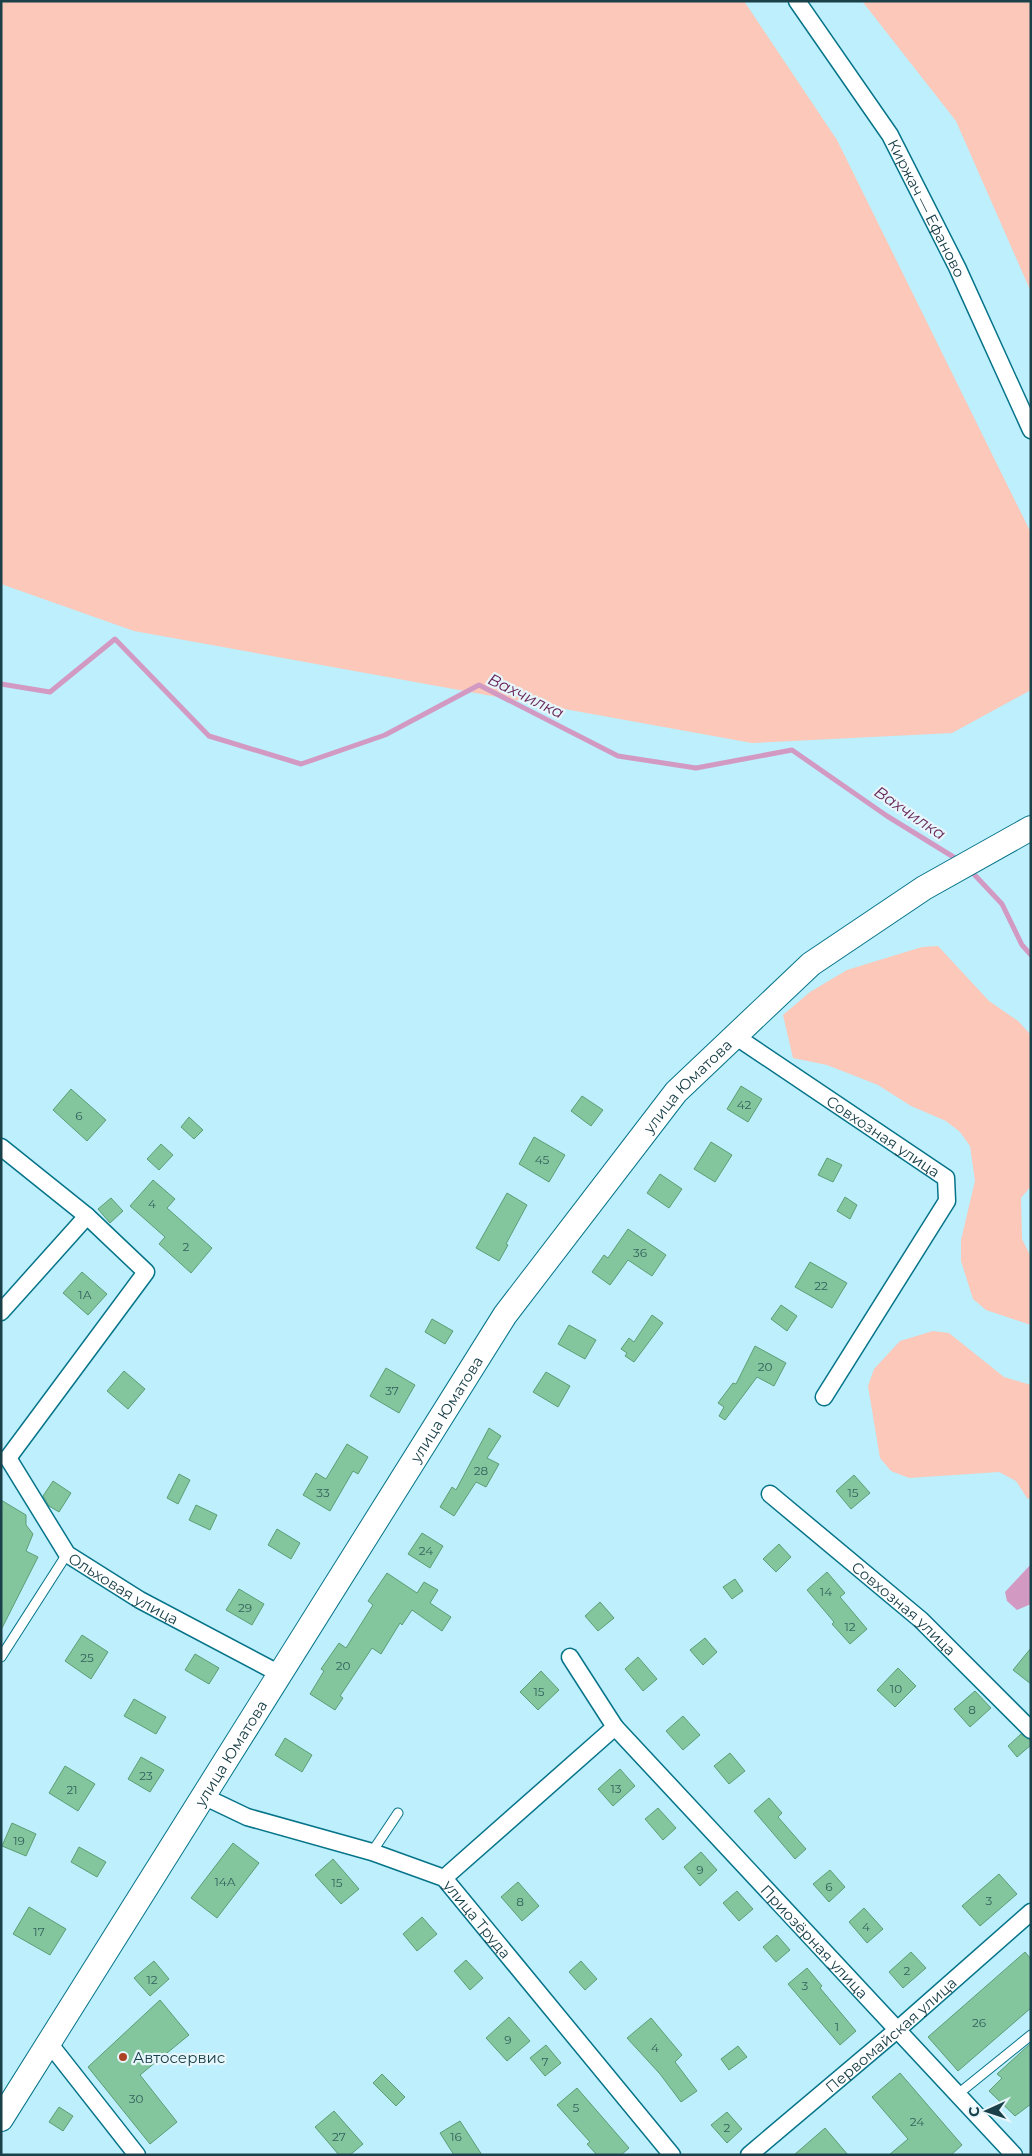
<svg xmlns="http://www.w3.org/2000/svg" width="1032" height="2156" viewBox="0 0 1032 2156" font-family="Montserrat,sans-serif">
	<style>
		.green { fill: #fbc8b9 }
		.water { fill: #d29ac3 }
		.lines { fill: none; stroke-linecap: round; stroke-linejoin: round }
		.stream { stroke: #d29ac3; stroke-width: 5 }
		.building { fill: #83c69d; stroke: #5c9e76 }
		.service-casing { stroke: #067489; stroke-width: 11 }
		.minor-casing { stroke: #067489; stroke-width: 19 }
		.secondary-casing { stroke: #067489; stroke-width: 26 }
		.service { stroke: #fff; stroke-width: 9 }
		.minor { stroke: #fff; stroke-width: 16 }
		.secondary { stroke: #fff; stroke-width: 24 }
		.poi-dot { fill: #ac4325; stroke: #e6f6fb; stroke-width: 2 }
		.labels { text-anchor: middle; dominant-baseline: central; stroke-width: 4.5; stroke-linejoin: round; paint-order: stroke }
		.number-label { font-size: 12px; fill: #34625e }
		.street-label { font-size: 15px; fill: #1a4049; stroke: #e6f6fb }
		.poi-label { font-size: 15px; fill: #1a4049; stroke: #e6f6fb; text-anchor: start }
		.water-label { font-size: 16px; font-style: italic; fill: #68265a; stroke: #e6f6fb }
	</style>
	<rect width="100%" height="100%" fill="#bdeffd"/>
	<path class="green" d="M3,1H744L837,140L1031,533V690L952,733L752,743L134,631L1,584V3Z
		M862,1H1031V292L956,121Z
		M938,946L989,1001L1018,1021L1031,1035V1186L1021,1198L1022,1239L1031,1257V1325L986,1310L973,1299L961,1261V1240L975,1181L970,1146L960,1132L946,1121L911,1106L878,1085L827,1065L793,1058L783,1015L810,992L847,970L922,947Z
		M933,1331L949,1333L1004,1377L1031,1385V1500L1027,1498L1016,1481L999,1472L909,1478L891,1471L880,1458L868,1386L874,1369L900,1341Z"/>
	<path class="water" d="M1031,1564V1604L1017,1610L1007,1601L1005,1592Z"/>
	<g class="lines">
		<path class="stream" d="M1,684L50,692L115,639L209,736L301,764L385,735L479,685L618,756L696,768L792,750L887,816L960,861
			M970,870L1002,904L1022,945L1031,955"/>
	</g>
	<path class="building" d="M741,1086L762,1099L748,1122L727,1109Z
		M71,1089L106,1120L87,1141L53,1110Z
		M582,1096L603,1110L591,1126L571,1111Z
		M189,1117L203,1130L194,1139L181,1127Z
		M534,1137L565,1155L549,1182L519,1164Z
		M711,1142L732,1155L715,1182L694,1169Z
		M161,1144L173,1155L159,1170L147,1159Z
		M827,1158L842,1165L833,1182L818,1175Z
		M660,1174L682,1189L669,1208L647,1193Z
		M153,1180L175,1199L167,1208L212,1248L191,1273L159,1244L165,1237L130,1206Z
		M507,1193L527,1205L506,1244L508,1245L499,1261L476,1248Z
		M845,1197L857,1205L850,1219L837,1211Z
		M111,1198L123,1211L110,1223L98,1209Z
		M628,1229L666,1255L652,1276L628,1260L610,1285L592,1272L604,1255L608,1258Z
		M810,1262L847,1283L832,1308L795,1287Z
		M82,1272L107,1294L88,1315L63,1293Z
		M781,1305L797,1316L787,1331L771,1319Z
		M652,1315L663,1323L634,1362L625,1356L627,1353L621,1349L629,1338L634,1342Z
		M432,1319L453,1331L445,1344L425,1332Z
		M569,1325L596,1340L585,1359L558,1344Z
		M755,1346L786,1363L774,1386L757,1377L725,1420L719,1416L724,1407L718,1403L733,1383L736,1384Z
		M386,1368L415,1385L399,1413L370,1396Z
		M124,1371L145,1389L128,1409L107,1391Z
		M546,1372L570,1386L558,1407L533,1392Z
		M489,1428L501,1436L487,1458L499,1464L486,1487L476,1482L454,1516L440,1507L452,1487L456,1490Z
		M347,1444L368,1457L358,1474L353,1471L330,1511L303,1495L316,1473L326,1479Z
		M179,1474L190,1480L178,1504L167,1498Z
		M854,1475L870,1493L851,1509L836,1491Z
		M53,1481L71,1493L59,1512L49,1506L43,1496Z
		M1,1500L26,1515V1525L33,1534L26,1551L38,1557L1,1630Z
		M196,1505L217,1515L210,1530L189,1520Z
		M277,1529L300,1543L291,1559L268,1545Z
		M422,1533L443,1546L430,1568L408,1554Z
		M779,1544L791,1557L776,1572L763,1559Z
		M827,1572L845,1593L840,1597L867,1629L850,1644L832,1624L834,1622L807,1590Z
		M387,1573L417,1593L424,1582L438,1590L430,1603L451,1617L442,1631L412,1610L402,1625L400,1623L381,1654L372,1648L340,1696L343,1698L335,1710L310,1694L324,1671L321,1669L339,1643L346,1648L373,1605L368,1601Z
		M735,1579L743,1591L732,1599L723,1587Z
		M239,1589L264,1604L252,1625L226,1610Z
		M600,1602L614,1618L598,1631L585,1616Z
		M82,1635L108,1652L91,1679L65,1661Z
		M705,1638L717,1652L703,1665L690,1650Z
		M1031,1648V1684L1013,1670Z
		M195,1654L219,1668L209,1684L185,1670Z
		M638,1657L657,1679L643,1691L625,1669Z
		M898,1668L916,1686L895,1707L877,1690Z
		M541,1671L559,1690L538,1710L520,1692Z
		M975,1691L991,1708L970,1727L954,1709Z
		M134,1699L166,1717L156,1734L124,1716Z
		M683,1716L700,1735L683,1750L666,1731Z
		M1021,1734L1030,1740L1031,1745L1017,1757L1008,1746Z
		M285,1738L312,1755L302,1772L275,1755Z
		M730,1753L745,1771L729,1784L714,1766Z
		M141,1757L164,1770L150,1792L128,1779Z
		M65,1766L95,1784L78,1811L49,1793Z
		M620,1769L635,1786L613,1806L598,1789Z
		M769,1798L782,1813L778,1817L806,1849L795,1859L754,1811Z
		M658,1808L676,1828L663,1840L645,1819Z
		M12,1823L36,1834L26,1856L2,1846Z
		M233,1843L259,1863L217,1918L191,1898Z
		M79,1847L106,1862L97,1877L71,1862Z
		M701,1852L717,1870L700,1886L684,1867Z
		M333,1859L359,1889L341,1904L315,1875Z
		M830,1870L845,1887L829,1902L813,1884Z
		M999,1874L1017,1894L980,1926L962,1906Z
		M518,1882L539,1906L522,1921L501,1897Z
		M737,1891L753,1909L739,1921L723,1903Z
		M29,1907L66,1929L50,1955L13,1934Z
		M864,1908L883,1929L867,1943L849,1922Z
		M422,1917L437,1934L417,1951L403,1934Z
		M777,1935L790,1950L776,1962L763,1947Z
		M911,1952L926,1968L903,1988L889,1972Z
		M1025,1952L1031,1959V2008L958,2071L928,2037Z
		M466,1960L483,1978L470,1990L454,1971Z
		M154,1961L169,1979L150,1996L134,1978Z
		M581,1961L597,1979L585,1990L569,1972Z
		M807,1968L822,1986L820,1988L856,2031L840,2045L788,1984Z
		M160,2000L189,2035L140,2075L177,2122L150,2144L88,2067Z
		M509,2017L530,2041L507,2061L486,2038Z
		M651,2018L682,2055L675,2062L697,2091L681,2102L660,2074L627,2038Z
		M1031,2043V2104L1015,2116L989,2091L1002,2078L997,2074Z
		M546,2045L561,2063L545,2076L530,2058Z
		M738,2046L747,2057L729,2070L721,2059Z
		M900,2073L962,2145L951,2155H889L908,2139L872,2097Z
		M382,2074L405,2097L396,2106L373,2083Z
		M577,2088L629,2148L621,2155H597L587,2144L590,2142L557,2105Z
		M59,2107L73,2116L63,2131L49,2122Z
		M334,2111L363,2144L350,2155H339L315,2127Z
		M727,2112L742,2129L727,2143L711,2125Z
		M460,2121L482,2155H454L440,2133Z
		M825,2128L848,2155H794Z"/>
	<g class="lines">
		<defs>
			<path id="service" d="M1,1657L67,1554
				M372,1852L398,1813
				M958,2094L1031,2035"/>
			<g id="minor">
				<path id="s1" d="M797,1L890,135L957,267L1031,430"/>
				<path id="s2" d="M735,1036L946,1178L947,1201L824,1397"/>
				<path d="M1,1147L87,1216L1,1312"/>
				<path id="s3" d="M8,1458L67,1554L140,1600L280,1674"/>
				<path d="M8,1458L146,1272L87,1216"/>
				<path id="s4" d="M770,1494L921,1620L1031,1730"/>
				<path d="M570,1657L615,1727"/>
				<path id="s5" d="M203,1796L247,1817L372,1852L444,1878L672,2155"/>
				<path id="s6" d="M444,1878L615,1727L1014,2155"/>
				<path d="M49,2043L137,2155"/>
				<path id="s7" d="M749,2155L897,2030L1031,1912"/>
			</g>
			<g id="secondary">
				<path id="s8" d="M1,2119L505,1315L676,1092L811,964L924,888L1031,828"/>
			</g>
		</defs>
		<use href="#service" class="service-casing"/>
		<use href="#minor" class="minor-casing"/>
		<use href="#secondary" class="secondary-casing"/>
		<use href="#service" class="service"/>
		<use href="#minor" class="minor"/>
		<use href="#secondary" class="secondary"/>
	</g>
	<circle class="poi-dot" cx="123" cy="2057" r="5"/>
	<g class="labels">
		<g class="number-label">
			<text x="744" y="1104">42</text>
			<text x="79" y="1115">6</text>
			<text x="542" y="1159">45</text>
			<text x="152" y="1203">4</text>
			<text x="186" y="1246">2</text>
			<text x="640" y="1252">36</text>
			<text x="821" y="1285">22</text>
			<text x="85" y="1294">1А</text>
			<text x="765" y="1366">20</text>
			<text x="392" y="1390">37</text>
			<text x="481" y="1470">28</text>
			<text x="323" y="1492">33</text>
			<text x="853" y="1492">15</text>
			<text x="426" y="1550">24</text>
			<text x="826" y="1591">14</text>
			<text x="245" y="1607">29</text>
			<text x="850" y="1626">12</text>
			<text x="87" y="1657">25</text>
			<text x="343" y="1665">20</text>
			<text x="896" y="1688">10</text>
			<text x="539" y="1691">15</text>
			<text x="972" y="1709">8</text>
			<text x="146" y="1775">23</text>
			<text x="616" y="1788">13</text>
			<text x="72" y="1789">21</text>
			<text x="19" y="1840">19</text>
			<text x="700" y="1869">9</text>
			<text x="225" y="1881">14А</text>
			<text x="337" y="1882">15</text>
			<text x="829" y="1886">6</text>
			<text x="989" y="1900">3</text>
			<text x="520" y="1901">8</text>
			<text x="866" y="1926">4</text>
			<text x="39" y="1931">17</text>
			<text x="907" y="1970">2</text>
			<text x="152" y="1979">12</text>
			<text x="805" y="1985">3</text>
			<text x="979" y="2022">26</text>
			<text x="837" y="2026">1</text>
			<text x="508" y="2039">9</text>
			<text x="655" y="2047">4</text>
			<text x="545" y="2061">7</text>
			<text x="136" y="2098">30</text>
			<text x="576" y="2107">5</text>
			<text x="917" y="2121">24</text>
			<text x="727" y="2127">2</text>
			<text x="339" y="2136">27</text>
			<text x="456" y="2136">16</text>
		</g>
		<g class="street-label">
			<text stroke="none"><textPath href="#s1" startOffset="245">Киржач — Ефаново</textPath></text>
			<text stroke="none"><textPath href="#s8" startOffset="1242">улица Юматова</textPath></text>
			<text stroke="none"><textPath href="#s2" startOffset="179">Совхозная улица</textPath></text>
			<text stroke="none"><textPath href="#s8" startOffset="838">улица Юматова</textPath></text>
			<text stroke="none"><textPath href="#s3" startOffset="179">Ольховая улица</textPath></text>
			<text stroke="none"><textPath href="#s4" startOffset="176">Совхозная улица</textPath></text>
			<text stroke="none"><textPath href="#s8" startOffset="432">улица Юматова</textPath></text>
			<text stroke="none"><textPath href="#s5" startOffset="308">улица Труда</textPath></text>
			<text stroke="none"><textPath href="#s6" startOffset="521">Приозёрная улица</textPath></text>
			<text stroke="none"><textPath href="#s7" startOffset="186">Первомайская улица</textPath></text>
		</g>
		<g class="poi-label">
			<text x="133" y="2057">Автосервис</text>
		</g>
		<g class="water-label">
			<text transform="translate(526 696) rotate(26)">Вахчилка</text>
			<text transform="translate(910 813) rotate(34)">Вахчилка</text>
		</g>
	</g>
	<rect width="1032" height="2156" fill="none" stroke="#1a4049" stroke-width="5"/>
	<g transform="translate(987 2111) rotate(267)" stroke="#e6f6fb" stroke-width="4" paint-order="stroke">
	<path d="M0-4L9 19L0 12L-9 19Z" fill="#1a4049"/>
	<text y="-8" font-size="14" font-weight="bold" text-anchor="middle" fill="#1a4049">С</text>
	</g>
</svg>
